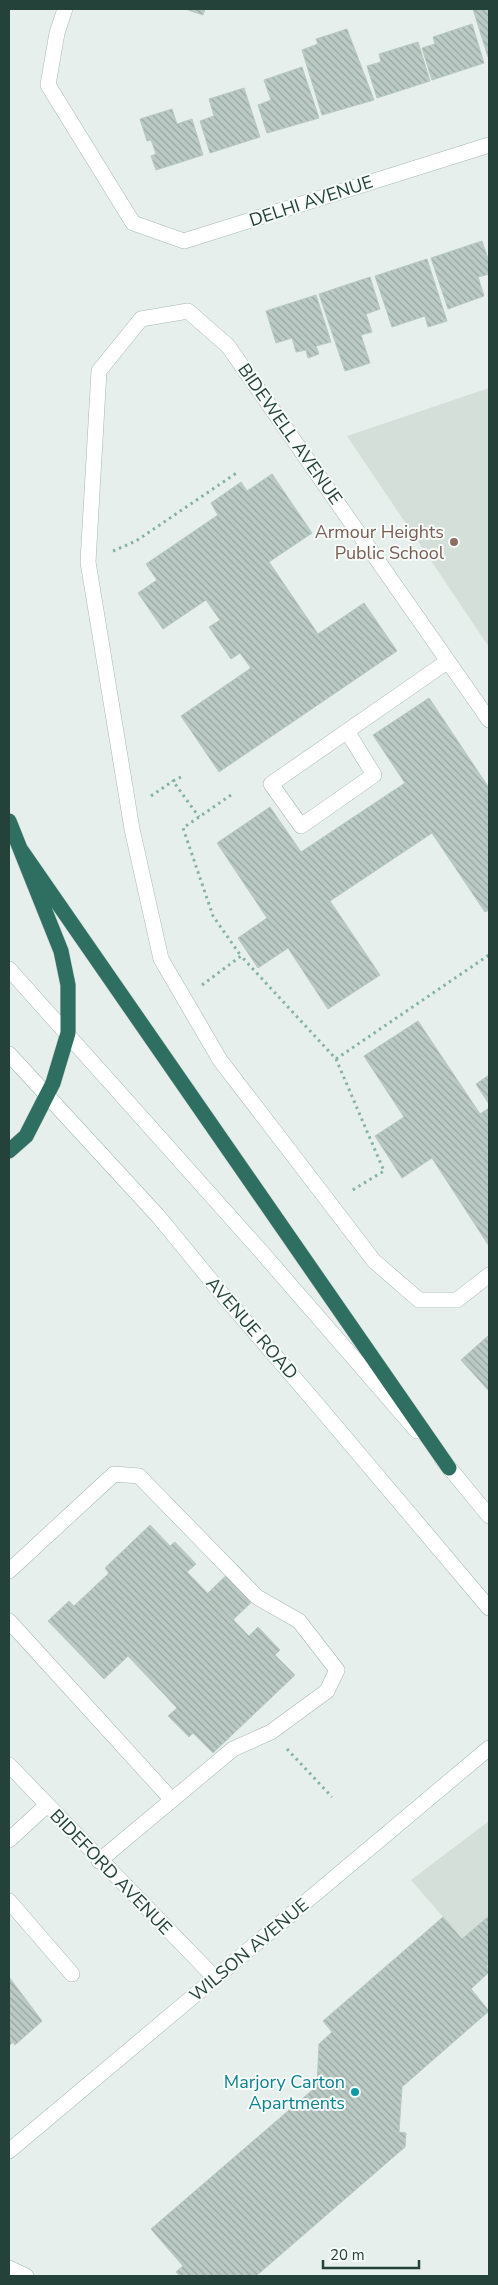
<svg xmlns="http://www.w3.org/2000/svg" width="498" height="2285" viewBox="0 0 498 2285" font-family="'Nunito Sans',sans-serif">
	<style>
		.built { fill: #d4dfda }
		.building { fill: url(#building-back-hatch); stroke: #b8c9c2 }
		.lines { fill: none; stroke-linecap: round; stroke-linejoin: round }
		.service-casing { stroke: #a8b8b2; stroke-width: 16 }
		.minor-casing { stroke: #a8b8b2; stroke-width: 16 }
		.secondary-casing { stroke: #a4bbb3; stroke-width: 16 }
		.motorway-casing { stroke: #c2cac8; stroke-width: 16 }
		.path { stroke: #86b3a5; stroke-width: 3; stroke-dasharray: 2.5 4; stroke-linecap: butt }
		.service { stroke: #fff; stroke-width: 15 }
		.minor { stroke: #fff; stroke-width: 15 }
		.secondary { stroke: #fff; stroke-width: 15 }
		.motorway { stroke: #2f6f62; stroke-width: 15 }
		.education-dot { fill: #8d6e63; stroke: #f7fbf9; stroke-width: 2 }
		.culture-dot { fill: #0f9aa8; stroke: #f7fbf9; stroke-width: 2 }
		.labels { text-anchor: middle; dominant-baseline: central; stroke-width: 4; stroke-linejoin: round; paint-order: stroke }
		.street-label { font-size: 18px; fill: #24423a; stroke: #f7fbf9 }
		.education-label { font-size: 18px; fill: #785e54; stroke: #f7fbf9; text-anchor: end }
		.culture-label { font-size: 18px; fill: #0d838f; stroke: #f7fbf9; text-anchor: end }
	</style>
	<defs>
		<pattern id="building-back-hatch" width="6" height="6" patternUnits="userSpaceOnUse" patternTransform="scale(1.25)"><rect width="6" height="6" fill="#bbcac4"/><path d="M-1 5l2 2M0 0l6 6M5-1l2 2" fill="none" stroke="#98a6a0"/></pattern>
	</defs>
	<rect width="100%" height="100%" fill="#e6efeb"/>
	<path class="built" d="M489,388V647L347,436Z
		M489,1821V1970L411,1880Z"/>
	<path class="building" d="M185,9H205L203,15Z
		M473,9H489V57H488Z
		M472,24L484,63L432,80L422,48L435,44L433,37Z
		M347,29L374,100L322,115L302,50L318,44L316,39Z
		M418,42L430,81L377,98L367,66L381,62L379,54Z
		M302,67L319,118L267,133L258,105L271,100L264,80Z
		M244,88L260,137L210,153L200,121L214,116L209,99Z
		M172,109L177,124L192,119L203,155L156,170L151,156L156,154L151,140L147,141L140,119Z
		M482,241L489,261V274L478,277L484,296L448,309L431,258Z
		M427,259L447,321L428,327L425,316L392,327L375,276Z
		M370,277L380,309L366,314L372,332L361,335L370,363L345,371L319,294Z
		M316,295L331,342L316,346L319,354L308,358L306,350L296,352L292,338L276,343L266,311Z
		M272,474L312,533L269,562L318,634L364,603L397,651L219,772L181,716L251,668L240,653L231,659L209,627L220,620L206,600L163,629L138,593L157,580L146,564L218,515L211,503L241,482L247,491Z
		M429,698L489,788V910L485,912L432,833L330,901L380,975L328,1009L288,948L258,968L238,938L267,918L217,843L270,807L301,852L405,783L373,735Z
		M418,1021L480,1114L489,1108V1246L432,1158L402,1178L375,1136L404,1117L364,1056Z
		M489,1075V1104L476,1084Z
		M489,1335V1391L461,1360Z
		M150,1525L170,1546L175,1542L196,1564L187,1572L249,1636L258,1627L280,1650L275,1655L295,1675L213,1753L193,1733L189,1737L168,1716L177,1708L128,1656L104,1679L48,1621L69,1601L74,1606L109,1573L105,1568Z
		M237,1565L262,1592L233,1620L208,1593Z
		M489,1916V1964L486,1966L489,1972L471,1989L489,2011L402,2087L399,2132L406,2133L405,2147L256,2276H180L176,2272L183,2266L151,2229L317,2086L319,2044L332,2032L323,2021L443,1917L462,1939Z
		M9,1977L42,2021L15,2045L13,2042L9,2046Z"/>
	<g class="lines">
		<defs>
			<path id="service" d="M489,720L228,346L188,311L141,319L99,371L88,562L132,829L161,959L220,1060L374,1261L419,1300H457L489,1275
				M347,731L374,775L301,826L271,784L448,661
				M9,1571L114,1474L139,1476L257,1597L299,1621L337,1670L327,1691L271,1732L233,1749L99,1861
				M9,1621L172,1800
				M9,1840L47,1805
				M9,1901L72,1974"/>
			<path id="minor" d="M65,9L57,33L48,85L133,223L184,241L489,145
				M9,1765L215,1978
				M9,2268L26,2276"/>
			<path id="secondary" d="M9,969L259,1249L417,1431
				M9,1054L158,1216L227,1300L315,1402L489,1608
				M442,1459L489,1516
				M9,2151L489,1748"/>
			<path id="motorway" d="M9,821L61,951L68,985V1033L53,1083L26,1136L9,1151
				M21,850L449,1468"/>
		</defs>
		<use href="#service" class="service-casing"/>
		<use href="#minor" class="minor-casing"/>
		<use href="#secondary" class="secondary-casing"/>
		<use href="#motorway" class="motorway-casing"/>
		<path class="path" d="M113,551L136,541L238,472
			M181,777L173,781L199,817
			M231,795L183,828L213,916L241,956
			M151,796L173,781
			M202,985L241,956L336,1059L384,1171L351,1191
			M336,1059L489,955
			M287,1749L332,1797"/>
		<use href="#service" class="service"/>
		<use href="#minor" class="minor"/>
		<use href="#secondary" class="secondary"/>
		<use href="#motorway" class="motorway"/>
	</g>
	<circle class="education-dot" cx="454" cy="542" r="5"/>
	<circle class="culture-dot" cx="355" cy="2092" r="5"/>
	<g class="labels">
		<g class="street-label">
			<text transform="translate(311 201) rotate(-18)">DELHI AVENUE</text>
			<text transform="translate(290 434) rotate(55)">BIDEWELL AVENUE</text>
			<text transform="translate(252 1328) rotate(49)">AVENUE ROAD</text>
			<text transform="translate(111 1872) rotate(46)">BIDEFORD AVENUE</text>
			<text transform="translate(249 1950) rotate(-40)">WILSON AVENUE</text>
		</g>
		<g class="education-label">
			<text x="444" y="532">Armour Heights<tspan x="444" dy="21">Public School</tspan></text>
		</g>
		<g class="culture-label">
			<text x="345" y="2082">Marjory Carton<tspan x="345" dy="21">Apartments</tspan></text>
		</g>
	</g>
	<rect width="498" height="2285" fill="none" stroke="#24423a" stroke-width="20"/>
	<path d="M323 2260v8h96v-8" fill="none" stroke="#24423a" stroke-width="2.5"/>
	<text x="330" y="2260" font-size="15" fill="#24423a" stroke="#f7fbf9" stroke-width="4" paint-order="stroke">20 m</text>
</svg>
